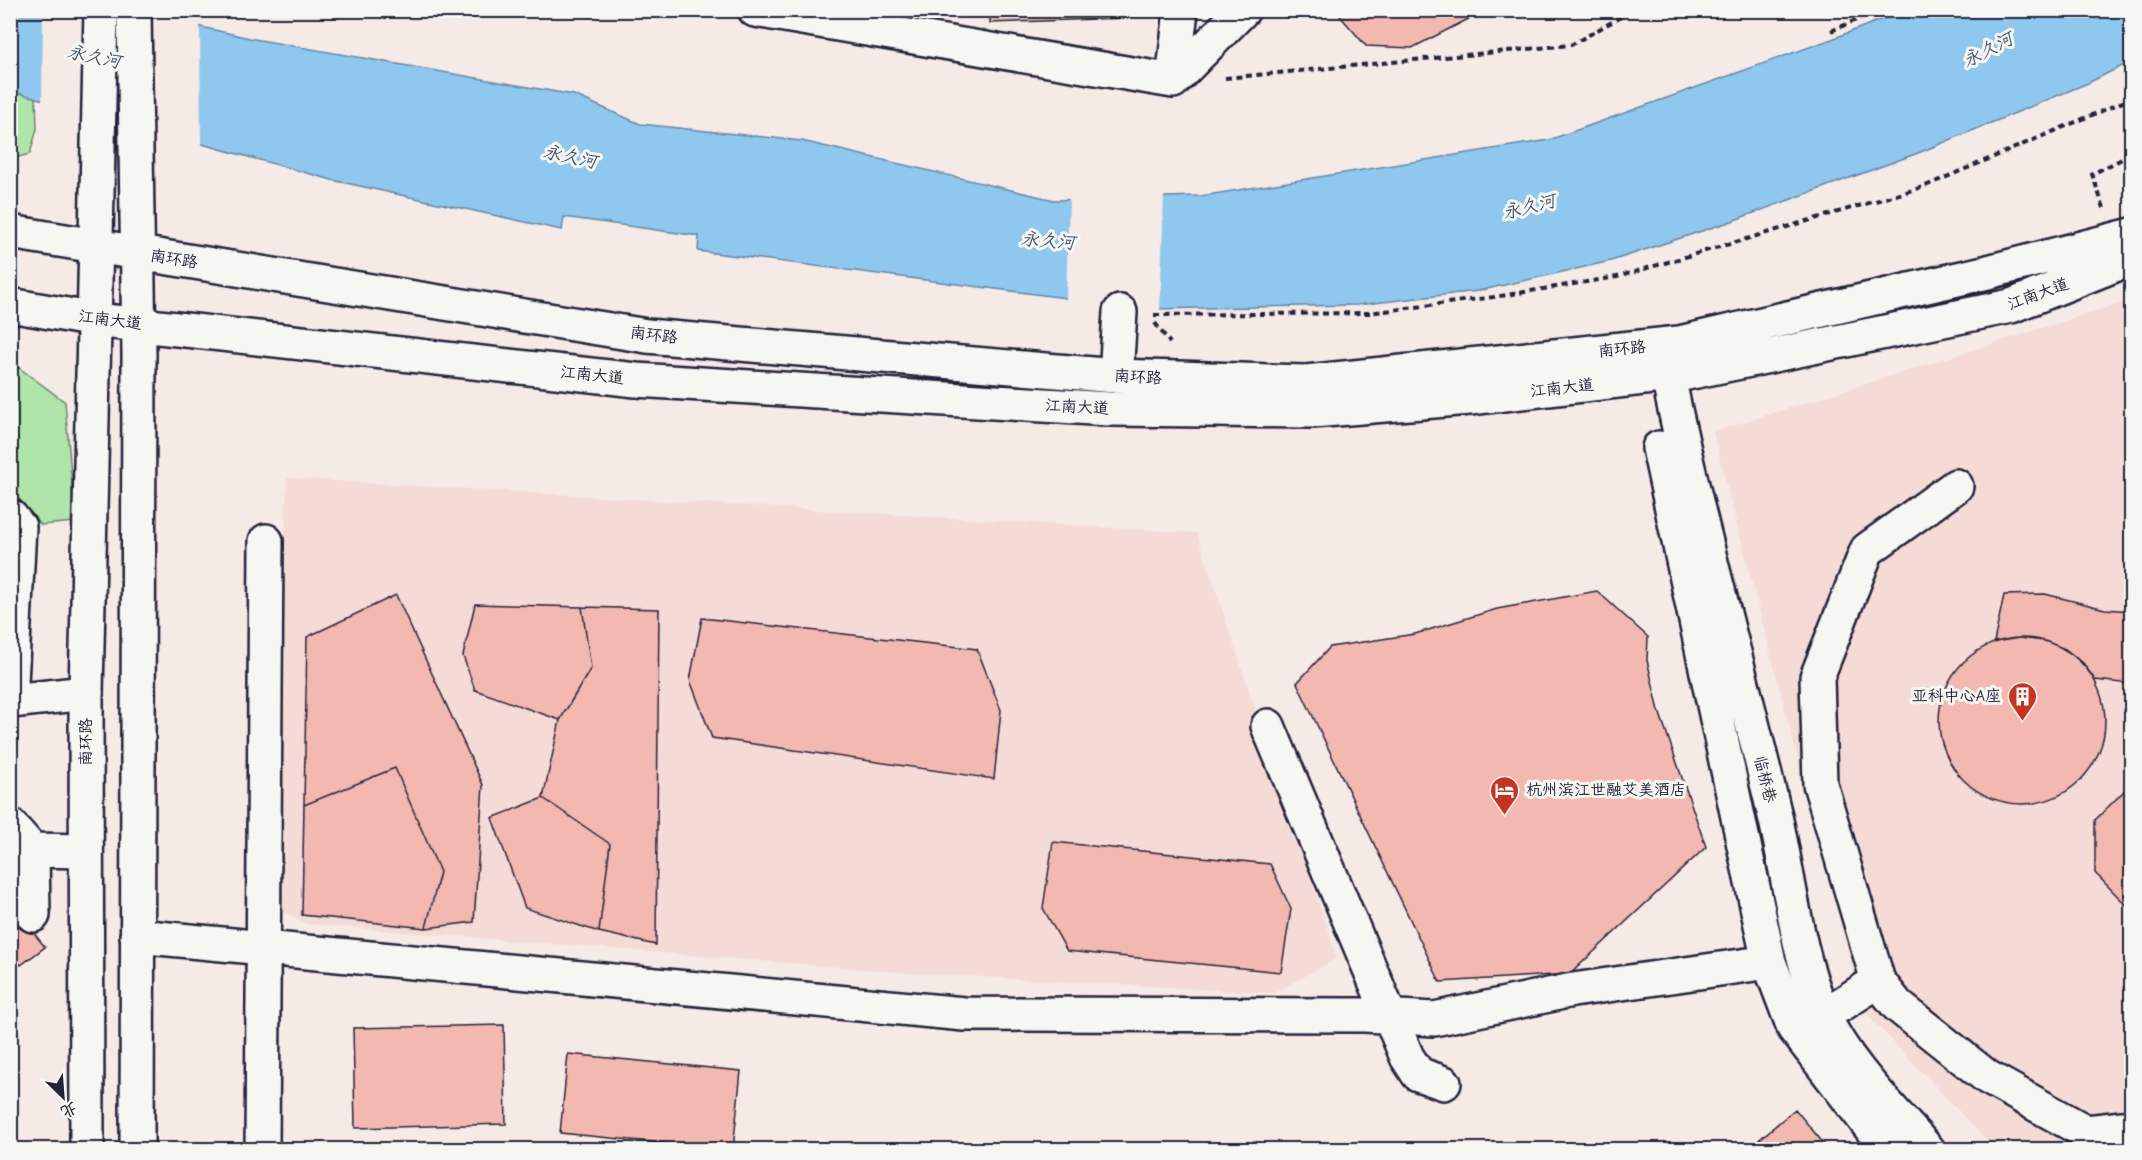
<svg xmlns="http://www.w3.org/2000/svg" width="2142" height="1160" viewBox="0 0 2142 1160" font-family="'Comic Neue','LXGW WenKai TC',sans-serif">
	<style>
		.built { fill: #f4dbd5 }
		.green { fill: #afe5a8; stroke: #688472; stroke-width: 1.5 }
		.water { fill: #8fc8ee; stroke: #6386a6; stroke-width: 1.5 }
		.pier { fill: #f5eae5 }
		.building { fill: #f3b8af; stroke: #22223b; stroke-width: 1.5 }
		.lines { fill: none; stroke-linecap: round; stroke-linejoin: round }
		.minor-casing { stroke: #22223b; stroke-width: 38 }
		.major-casing { stroke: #22223b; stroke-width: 38 }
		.path { stroke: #22223b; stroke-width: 4; stroke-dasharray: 6 4.5; stroke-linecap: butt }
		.minor { stroke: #f6f6f2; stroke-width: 33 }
		.major { stroke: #f6f6f2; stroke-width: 33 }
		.labels { text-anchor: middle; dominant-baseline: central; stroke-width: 6; stroke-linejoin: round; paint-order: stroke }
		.street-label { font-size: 16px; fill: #22223b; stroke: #f6f6f2 }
		.poi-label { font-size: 16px; fill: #22223b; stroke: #f6f6f2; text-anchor: end }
		.water-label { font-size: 18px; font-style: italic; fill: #435471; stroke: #f6f6f2 }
	</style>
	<rect width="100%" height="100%" fill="#f5eae5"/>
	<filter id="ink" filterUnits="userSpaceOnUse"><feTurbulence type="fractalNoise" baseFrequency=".0167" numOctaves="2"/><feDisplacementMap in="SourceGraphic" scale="12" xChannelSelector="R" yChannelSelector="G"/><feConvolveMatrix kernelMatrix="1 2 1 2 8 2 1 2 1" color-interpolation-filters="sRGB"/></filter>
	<g filter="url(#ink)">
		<path class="built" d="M2131,300V1149H1995L1863,1010L1713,432Z
			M287,478L1197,533L1337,958L1274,993L911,973L307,924L274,906Z"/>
		<path class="green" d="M11,91L36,97L37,129L30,154L11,159Z
			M10,361L65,402L75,522L41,525L11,489Z"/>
		<path class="water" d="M10,11H130L254,39L574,95L640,124L802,141L1054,200L1201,196L1549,140L1832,39L1903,11H2131L2132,61L2088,83L1918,153L1729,222L1611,261L1478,291L1357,305L1153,309L698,251L699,236L564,217L562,230L332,180L11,91Z"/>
		<path class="pier" d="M143,10L200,23L201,147L42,102L43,11Z
			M1164,194L1160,312L1066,300L1069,197Z"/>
		<path class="building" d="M990,10H1123V18L990,23Z
			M1344,10H1486L1412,48L1366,46L1340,16Z
			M1597,591L1648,637L1647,660L1659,711L1706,847L1570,974L1440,982L1297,683L1330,647L1415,634L1497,609Z
			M2045,594L2105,609L2132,611V684L2095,680L2083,663L2065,649L2045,641L2019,638L1994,642L2004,595Z
			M396,595L483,785L474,922L426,928L302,915L307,637Z
			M475,604L582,607L591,668L560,720L475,690L463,656Z
			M582,607L659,609L656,945L599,932L525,908L492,818L543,798L560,720L591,668Z
			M702,618L977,649L1001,710L994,779L712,738L690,680Z
			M1939 721a83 83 0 1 1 166 0a83 83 0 1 1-166 0Z
			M395,768L440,872L426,928L302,915L304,805Z
			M2132,783V911L2095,873V820Z
			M543,798L610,844L599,932L525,908L492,818Z
			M1053,842L1270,864L1291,909L1281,972L1067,951L1043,908Z
			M24,921L45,947L21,965L17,961L10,966V927L13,930Z
			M504,1025L506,1124L355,1128L353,1028Z
			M568,1054L741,1071L733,1150L560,1133Z
			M1795,1109L1829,1150H1747Z"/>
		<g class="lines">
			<defs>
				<path id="minor" d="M755,10L1173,81
					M1173,81L1243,10
					M1173,81L1181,10
					M1116,376L1120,312
					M1668,376C1698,524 1740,669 1775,816C1790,881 1796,952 1823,1014C1845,1064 1892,1109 1928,1150
					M1659,448L1769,962L1794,1028L1888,1150
					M1956,486L1867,550L1817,677L1820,784L1878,981L1898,1006L1987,1077L2086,1132L2132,1127
					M10,516L19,527L10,703
					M11,701L86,693
					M1268,726L1407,1057L1418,1074L1444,1083
					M10,825L32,850L86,851
					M32,850L33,915
					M137,936L964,1014L1365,1015L1434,1019L1573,990L1769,962
					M1805,1023L1842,1004L1878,981
					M262,1150L266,541"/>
				<path id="major" d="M134,10L139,354L137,1150
					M10,232L647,336L1116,376L1306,382L1679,343L1988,272L2132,235
					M10,305L96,320L636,380L1109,409L1312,411L1470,398L1687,373L2011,306L2132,258
					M87,1150L86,693L101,10"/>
			</defs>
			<use href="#minor" class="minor-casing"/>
			<use href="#major" class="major-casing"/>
			<path class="path" d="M1831,31L1879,10
				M1225,78L1571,45L1633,10
				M2104,208L2092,174L2132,154
				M1154,315L1369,313L1494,297L1617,277L1923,187L2132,98
				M1155,323L1170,343
				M10,376L18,367"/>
			<use href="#minor" class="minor"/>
			<use href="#major" class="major"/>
		</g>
	</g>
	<defs>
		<symbol id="building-pin" viewBox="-11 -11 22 30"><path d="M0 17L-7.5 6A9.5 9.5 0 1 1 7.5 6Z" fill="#c8321e" stroke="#f6f6f2"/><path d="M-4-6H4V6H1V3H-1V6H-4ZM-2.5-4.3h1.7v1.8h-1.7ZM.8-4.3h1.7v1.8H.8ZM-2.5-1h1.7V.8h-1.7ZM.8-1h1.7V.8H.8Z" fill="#fff"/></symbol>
		<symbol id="hotel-pin" viewBox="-11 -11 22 30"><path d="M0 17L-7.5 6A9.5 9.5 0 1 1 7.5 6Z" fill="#c8321e" stroke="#f6f6f2"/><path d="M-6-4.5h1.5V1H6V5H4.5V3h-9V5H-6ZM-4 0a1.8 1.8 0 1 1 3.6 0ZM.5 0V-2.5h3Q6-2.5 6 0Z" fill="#fff"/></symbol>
	</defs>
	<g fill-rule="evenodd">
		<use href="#building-pin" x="2006" y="680" width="33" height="45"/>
		<use href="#hotel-pin" x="1488" y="774" width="33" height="45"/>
	</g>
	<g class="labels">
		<g class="street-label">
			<text transform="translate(174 259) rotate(9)">南环路</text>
			<text transform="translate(2038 294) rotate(-20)">江南大道</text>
			<text transform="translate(110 320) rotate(7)">江南大道</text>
			<text transform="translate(654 335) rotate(7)">南环路</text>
			<text transform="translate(1622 349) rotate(-6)">南环路</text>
			<text transform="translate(592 375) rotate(6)">江南大道</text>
			<text transform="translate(1138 377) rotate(3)">南环路</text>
			<text transform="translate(1562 388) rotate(-6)">江南大道</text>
			<text transform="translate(1077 407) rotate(3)">江南大道</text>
			<text transform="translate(86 742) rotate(-90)">南环路</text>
			<text transform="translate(1765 779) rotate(76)">临桥巷</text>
		</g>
		<g class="poi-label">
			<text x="2001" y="696">亚科中心A座</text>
			<text x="1526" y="790" text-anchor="start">杭州滨江世融艾美酒店</text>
		</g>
		<g class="water-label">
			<text transform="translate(1988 50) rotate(-27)">永久河</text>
			<text transform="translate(94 57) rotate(12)">永久河</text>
			<text transform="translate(570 157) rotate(12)">永久河</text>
			<text transform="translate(1529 207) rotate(-14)">永久河</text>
			<text transform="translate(1048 241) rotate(5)">永久河</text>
		</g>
	</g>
	<rect width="2142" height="1160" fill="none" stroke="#f6f6f2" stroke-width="36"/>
	<rect x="18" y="18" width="2106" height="1124" fill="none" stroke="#22223b" stroke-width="2" filter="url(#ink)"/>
	<g transform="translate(63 1097) rotate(155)" stroke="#f6f6f2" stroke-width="4.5" paint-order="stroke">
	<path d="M0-4.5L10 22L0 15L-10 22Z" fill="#22223b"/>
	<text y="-9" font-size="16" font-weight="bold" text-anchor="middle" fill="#22223b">北</text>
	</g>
</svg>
